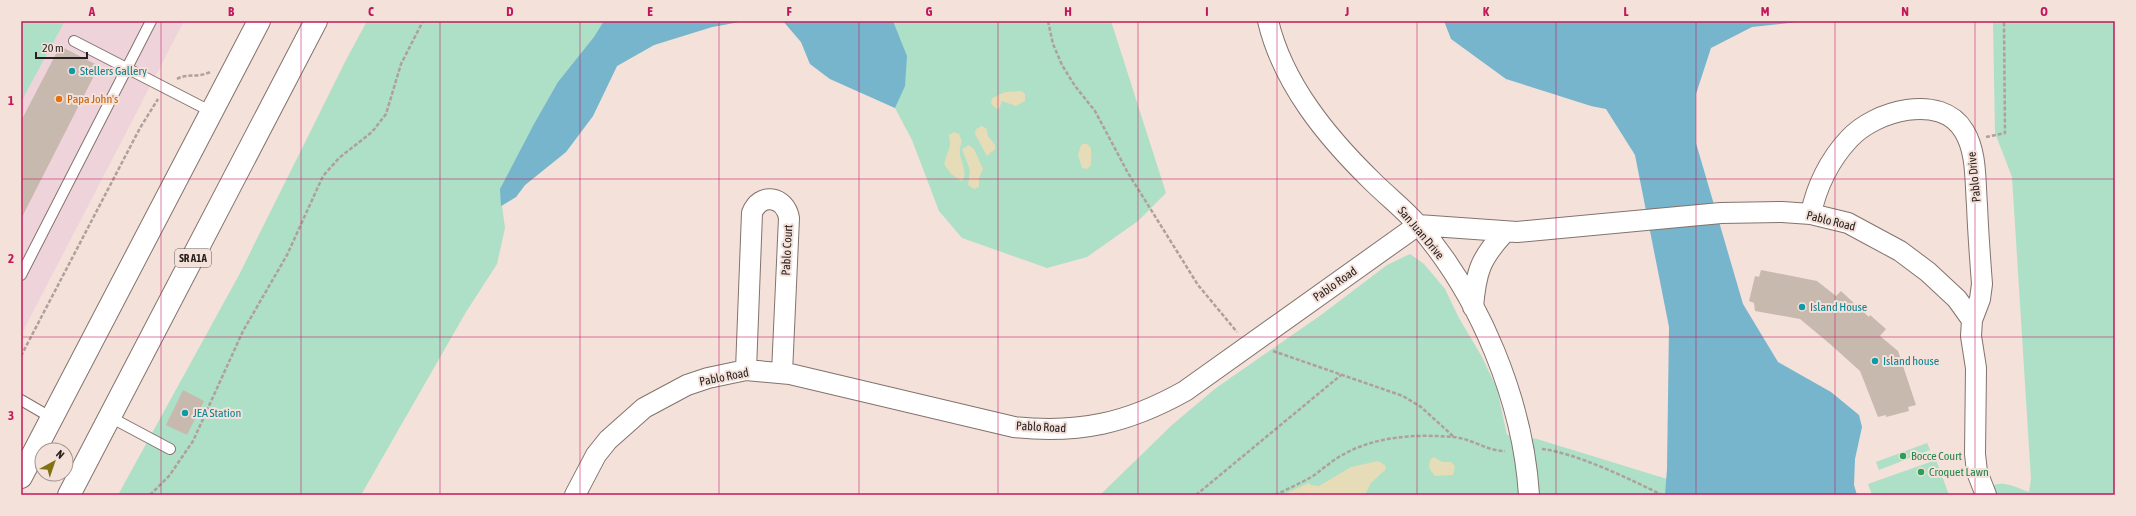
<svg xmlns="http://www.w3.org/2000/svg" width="2136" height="516" viewBox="0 0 2136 516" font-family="'Asap Condensed',sans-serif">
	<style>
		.commercial { fill: #eed4da }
		.green { fill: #aedfc7 }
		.sand { fill: #e6dcb7 }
		.water { fill: #76b5cc }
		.building { fill: #c8b9af }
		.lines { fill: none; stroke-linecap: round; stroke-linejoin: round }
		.lane-casing { stroke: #83736c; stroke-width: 12 }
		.street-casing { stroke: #83736c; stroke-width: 22 }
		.primary-casing { stroke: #83736c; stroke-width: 24 }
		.path { stroke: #afa09b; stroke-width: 2.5; stroke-dasharray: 4 2; stroke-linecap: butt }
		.lane { stroke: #fff; stroke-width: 10 }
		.street { stroke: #fff; stroke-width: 20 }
		.primary { stroke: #fff; stroke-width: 22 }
		.grid { fill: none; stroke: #c2185b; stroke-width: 1; stroke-opacity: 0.55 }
		.culture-dot { fill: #0f9aa8; stroke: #f4e1da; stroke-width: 1.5 }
		.food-dot { fill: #e8710a; stroke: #f4e1da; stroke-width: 1.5 }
		.leisure-dot { fill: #2e9e5b; stroke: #f4e1da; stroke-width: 1.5 }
		.labels { text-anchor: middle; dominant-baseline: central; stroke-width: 4; stroke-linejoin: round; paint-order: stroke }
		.shield { fill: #f4e1da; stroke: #655b57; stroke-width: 1 }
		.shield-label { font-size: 11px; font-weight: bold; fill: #28211f }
		.culture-label { font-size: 12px; fill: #0d838f; stroke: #f4e1da; text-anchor: start }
		.food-label { font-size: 12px; fill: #c56008; stroke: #f4e1da; text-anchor: start }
		.street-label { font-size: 12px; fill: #28211f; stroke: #f4e1da }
		.leisure-label { font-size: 12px; fill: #27864d; stroke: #f4e1da; text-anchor: start }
		.neatline { fill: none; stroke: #c2185b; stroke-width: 1.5 }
		.grid-label { font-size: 13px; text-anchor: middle; font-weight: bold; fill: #c2185b }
	</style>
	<rect width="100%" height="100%" fill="#f4e1da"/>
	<path class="commercial" d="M65,21H184L21,335V102Z"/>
	<path class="green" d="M22,21H65L21,102V23Z
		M367,21H745L712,27L654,45L617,66L593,116L566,152L525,185L516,197L502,206L505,228L497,264L466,312L361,495H118L239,275L345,62Z
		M783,21H1111L1166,193L1138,221L1087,257L1047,268L962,238L939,211L912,140L895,108L830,79L810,64L801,42Z
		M1993,21H2115V495H1995L1990,487C2003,479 2016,488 2029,492L2031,479L2012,177L1995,133Z
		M1410,254L1424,264L1445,289L1459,318L1482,357L1497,389L1507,435L1537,439L1667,479L1665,495H1100L1172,425L1216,388L1321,315L1387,265Z
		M1927,443L1930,450L1879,470L1876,462Z
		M1936,460L1949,495H1872L1868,484Z"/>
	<path class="sand" d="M1021,91L1025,94V101L1016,106L1002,101L999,109H997L991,104L992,98L1005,92Z
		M982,126L987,129L988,136L995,145V149L987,156L975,134L976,129Z
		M954,132L959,134L962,142C955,155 967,165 964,179L961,181L951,174L944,164L950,145L949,135Z
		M1083,144H1087L1091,148V165L1087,169L1082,168L1078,155L1081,145Z
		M969,145L974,149L983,169L979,178V187L974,189L968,185L970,170L962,149Z
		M1434,457L1442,462H1451L1455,466L1453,475L1435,476L1429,468L1430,460Z
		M1378,461L1385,465L1386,469L1371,483L1365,495H1282L1309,483L1311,485L1319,486L1351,467Z"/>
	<path class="water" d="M604,21H745L712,27L654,45L617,66L593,116L566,152L525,185L516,197L501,206L500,189L534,124L558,82L594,37Z
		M783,21H893L907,56L905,86L895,108L830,79L810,64L801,42Z
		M1444,21H1808L1752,27L1711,48L1696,94V143L1743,304L1778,362L1831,392L1859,415L1862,427L1855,459L1854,485L1857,495H1665L1667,469L1669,327L1635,155L1606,109L1591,106L1506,79L1451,39Z"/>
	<path class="building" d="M60,46L99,66L21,219V121Z
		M1761,270L1817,281L1836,296L1841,291L1869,317L1870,315L1886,329L1880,336L1898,351L1916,405L1908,407L1909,411L1886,417V415L1878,417L1860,371L1830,344L1800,319L1755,311L1754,303L1749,301L1755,276L1759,277Z
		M183,390L204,401L187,435L166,425Z"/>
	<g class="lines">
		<defs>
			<path id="lane" d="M74,41L212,112
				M21,275L151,21
				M21,400L52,418
				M110,417L170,449"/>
			<path id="street" d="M1268,21C1283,84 1327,137 1372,181C1387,196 1404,209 1418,225C1480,296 1523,401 1529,495
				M1811,214C1816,187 1830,159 1849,139C1874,111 1941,92 1964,131C1977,152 1975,181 1977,205C1978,231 1980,258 1982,284L1980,299L1972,320
				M1473,307C1476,272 1480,259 1504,233
				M746,370L752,213C760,192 785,196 789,218L782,373
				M575,495L596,455L608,440L644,408L687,385L708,378L746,370L790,374L1014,427C1079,434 1128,423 1185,391L1418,225L1517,232L1721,213L1782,212L1811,214L1848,223L1900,251L1928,272L1957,299L1972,320L1971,336L1976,368L1975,454L1977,472L1986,495"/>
			<path id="primary" d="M21,477L259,21
				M69,495L316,21"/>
		</defs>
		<use href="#lane" class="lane-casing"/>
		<use href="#street" class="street-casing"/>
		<use href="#primary" class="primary-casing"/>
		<path class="path" d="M1048,21L1053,44L1062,65L1075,86L1095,111L1128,173L1198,285L1237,332
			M177,79C187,73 198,78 210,72
			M1986,137L2005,133L2004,21
			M1273,351L1403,396L1421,407L1454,437
			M21,356L140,128L158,99
			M1542,449C1576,453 1630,479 1662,495
			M150,495L169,476L193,441L243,331L287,255L323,176L339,158L372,132L386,114L401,64L423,21
			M1196,495L1341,375
			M1275,495C1288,489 1301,483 1313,476C1324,468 1334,459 1346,453C1378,436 1417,434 1453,437C1471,438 1486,451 1505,451"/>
		<use href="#lane" class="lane"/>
		<use href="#street" class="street"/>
		<use href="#primary" class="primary"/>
	</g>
	<path class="grid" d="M161,21V495M301,21V495M440,21V495M580,21V495M719,21V495M859,21V495M998,21V495M1138,21V495M1277,21V495M1417,21V495M1556,21V495M1696,21V495M1835,21V495M1975,21V495M21,179H2115M21,337H2115"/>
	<g class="culture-dot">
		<circle cx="72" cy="71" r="4"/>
		<circle cx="1802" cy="307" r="4"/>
		<circle cx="1875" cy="361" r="4"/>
		<circle cx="185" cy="413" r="4"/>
	</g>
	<circle class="food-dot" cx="59" cy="99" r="4"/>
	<g class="leisure-dot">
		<circle cx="1903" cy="456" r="4"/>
		<circle cx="1921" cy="472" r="4"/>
	</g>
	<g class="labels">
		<rect class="shield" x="175" y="249" width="36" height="18" rx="3"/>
		<g class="shield-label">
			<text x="193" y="258">SR A1A</text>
		</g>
		<g class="culture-label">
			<text x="80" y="71">Stellers Gallery</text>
			<text x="1810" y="307">Island House</text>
			<text x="1883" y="361">Island house</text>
			<text x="193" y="413">JEA Station</text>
		</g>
		<g class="food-label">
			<text x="67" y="99">Papa John's</text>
		</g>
		<g class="street-label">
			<text transform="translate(1974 177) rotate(-96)">Pablo Drive</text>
			<text transform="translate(1831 221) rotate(14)">Pablo Road</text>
			<text transform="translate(1421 233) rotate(50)">San Juan Drive</text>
			<text transform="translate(787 250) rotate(-87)">Pablo Court</text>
			<text transform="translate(1335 284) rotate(-35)">Pablo Road</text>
			<text transform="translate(724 377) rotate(-11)">Pablo Road</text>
			<text transform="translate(1041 427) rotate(3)">Pablo Road</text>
		</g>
		<g class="leisure-label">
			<text x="1911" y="456">Bocce Court</text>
			<text x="1929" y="472">Croquet Lawn</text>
		</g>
	</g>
	<rect width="2136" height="516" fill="none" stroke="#f4e1da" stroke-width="44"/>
	<g transform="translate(54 462) rotate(40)"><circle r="19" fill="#f4e1da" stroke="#a2948f"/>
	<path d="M0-3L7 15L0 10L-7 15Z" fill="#817214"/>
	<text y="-6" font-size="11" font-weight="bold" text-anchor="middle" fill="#28211f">N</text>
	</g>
	<path d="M36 52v6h51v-6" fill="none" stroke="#28211f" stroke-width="2"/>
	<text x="42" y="52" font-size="12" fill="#28211f" stroke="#f4e1da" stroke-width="3" paint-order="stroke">20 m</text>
	<rect x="22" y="22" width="2092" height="472" class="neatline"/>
	<g class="grid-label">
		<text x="92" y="16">A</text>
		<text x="231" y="16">B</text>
		<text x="371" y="16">C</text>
		<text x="510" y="16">D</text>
		<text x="650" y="16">E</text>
		<text x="789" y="16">F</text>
		<text x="929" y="16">G</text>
		<text x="1068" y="16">H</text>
		<text x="1207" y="16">I</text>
		<text x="1347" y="16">J</text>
		<text x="1486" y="16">K</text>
		<text x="1626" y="16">L</text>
		<text x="1765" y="16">M</text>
		<text x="1905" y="16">N</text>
		<text x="2044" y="16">O</text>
		<text x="11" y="105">1</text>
		<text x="11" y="263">2</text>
		<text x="11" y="420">3</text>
	</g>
</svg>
